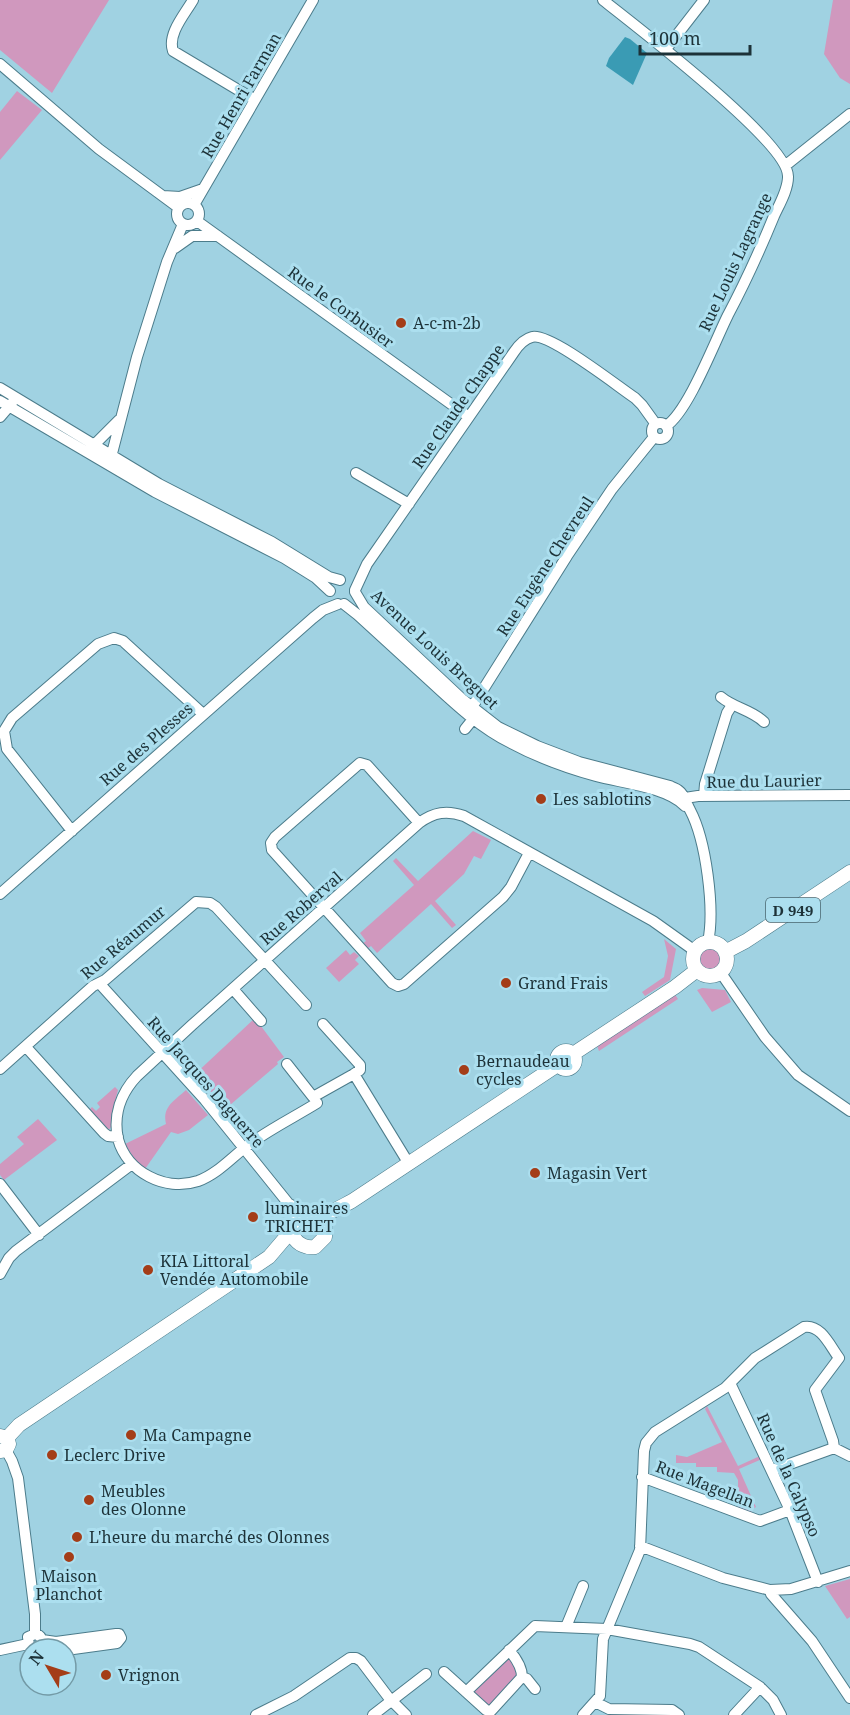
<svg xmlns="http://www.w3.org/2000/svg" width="850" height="1715" viewBox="0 0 850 1715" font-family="'Noto Serif',serif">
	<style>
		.green { fill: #d098be }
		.water { fill: #3a9bb4 }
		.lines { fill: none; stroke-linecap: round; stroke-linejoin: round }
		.minor-casing { stroke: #4c7c8b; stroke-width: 12 }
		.major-casing { stroke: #4c7c8b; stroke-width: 15 }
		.minor { stroke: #fff; stroke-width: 10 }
		.major { stroke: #fff; stroke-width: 14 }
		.poi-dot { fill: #a43d18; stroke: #acdfef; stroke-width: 2 }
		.labels { text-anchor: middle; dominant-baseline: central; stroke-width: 6; stroke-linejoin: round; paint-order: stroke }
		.shield { fill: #acdfef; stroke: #48666f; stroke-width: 1.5 }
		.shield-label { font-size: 15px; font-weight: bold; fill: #1d3238 }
		.street-label { font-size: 16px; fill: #1d3238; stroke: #acdfef }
		.poi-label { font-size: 16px; fill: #1d3238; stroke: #acdfef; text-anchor: start }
	</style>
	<rect width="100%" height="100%" fill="#a0d2e2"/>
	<path class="green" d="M0,0H109L52,93L0,50Z
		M833,0H850V84L840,78L824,54Z
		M17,91L42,110L0,160V112Z
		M473,831L491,840L481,859L474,856L464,874L435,901L456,925L452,928L431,904L377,953L371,946L367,949L362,944L366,941L360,933L414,885L393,861L396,858L418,881Z
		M664,939L676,949L670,980L645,996L642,992L664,977L668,956Z
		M699 959a11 11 0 1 1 22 0a11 11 0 1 1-22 0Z
		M346,950L350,955L354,952L359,956L355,960L359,964L339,982L326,968Z
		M702,988L725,990L731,1002L712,1012L697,990Z
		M674,993L678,999L599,1051L597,1046Z
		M255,1018L284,1057L277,1062L278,1064L223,1111L193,1076Z
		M115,1087L118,1090L112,1112L111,1127L108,1131L88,1111L92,1107L96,1111L100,1107L97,1103Z
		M186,1090L208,1115L189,1130L178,1134L171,1132L145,1169L137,1163L125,1144L166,1124C162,1107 174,1101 186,1090Z
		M38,1119L57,1140L4,1180L0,1175V1164L24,1144L17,1137Z
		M707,1406L738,1466L760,1456L762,1459L739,1469L756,1507L751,1510L753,1515L738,1509V1480L734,1473L717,1472V1467H696V1463H676V1455L687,1457L722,1442L705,1409Z
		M850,1579V1617L847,1619L825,1586Z
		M507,1658L514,1661L518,1675L491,1705H486L474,1694L473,1690Z"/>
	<path class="water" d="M625,37L630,39L647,53L633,85L606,66L609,58Z"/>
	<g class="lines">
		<defs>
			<path id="minor" d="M193,0C185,14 167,34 173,51L255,100
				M603,0C634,25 790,143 788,177C788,190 779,205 774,216C760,250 745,283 728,315C715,341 688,412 666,426
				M666,49L704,0
				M0,64L99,149L179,208
				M786,165L850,114
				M163,196L180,197L203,189
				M177 214a11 11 0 1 1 22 0a11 11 0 1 1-22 0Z
				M194,205L313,0
				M197,221L469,417
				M175,248L192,236H218
				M0,388L159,484L272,542L329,577L340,580
				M0,401L155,492L284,558L316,578L330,591
				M0,417L12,403
				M652 431a8 8 0 1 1 16 0a8 8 0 1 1-16 0Z
				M90,449L119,420
				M110,461L137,357L167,262L183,224
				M356,473L409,504
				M355,590L367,564L514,352C518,346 524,339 532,337C549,332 617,386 635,398L642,405L655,423
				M355,592L364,607L462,699L498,727L537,746L579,762L670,786C673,788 676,788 678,790C685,795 686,803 690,810C706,840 715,909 708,942
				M344,604L358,615C381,636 405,658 428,679C454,703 479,727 511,743C537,757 567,768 596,776C622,783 667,787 685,806
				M721,697C734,708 752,710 764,722
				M469,712L567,556L612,489L654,437
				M465,729L473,719
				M704,796L705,784L727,713L732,705
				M680,801L685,798L698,796L850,795
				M419,823L367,765L360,763L275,837L271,843L272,850L392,983L398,986L404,984L503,897L511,887L529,853
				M72,831L7,749L4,731L12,718L98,644L114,638L123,641L203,714
				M0,894L313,618L323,610L338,604
				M721,973L765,1037L798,1075L850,1111
				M100,984L205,1100L288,1203L306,1214
				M233,989L261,1021
				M323,1024L360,1065V1070L354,1074
				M26,1047L104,1133L108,1136L118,1137
				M287,1064L313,1097L354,1074L409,1164
				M0,1069L93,986L105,980L196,902L210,903L216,907L306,1005
				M317,1103C296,1116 274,1127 254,1141C235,1153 220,1173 198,1181C165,1192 127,1172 118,1139C113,1115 121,1093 137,1076L192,1025L419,823C434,812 447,810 464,816L653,921L695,951
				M0,1184L39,1235
				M0,1274L9,1258L16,1251L132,1164
				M730,1383L790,1510L818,1582
				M6,1450L12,1461L18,1478L35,1614V1634
				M773,1470L834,1448
				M642,1477L760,1521L790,1510
				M640,1546L723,1578L770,1590L791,1589L850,1571
				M770,1590L771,1594L812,1641L850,1698
				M566,1627L583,1586
				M42,1640L56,1642L116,1634H119L121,1638L117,1643L66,1650
				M34,1649L29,1646L28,1637L35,1634C41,1635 43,1640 41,1645L35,1649
				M0,1650L28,1644
				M444,1672L486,1710L491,1711L522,1677C522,1667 515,1657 509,1650
				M522,1677L527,1679L535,1689
				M760,1687L773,1700L781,1715
				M466,1692L535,1626L607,1629L690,1644L699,1647L760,1687L734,1715
				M595,1702L609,1709L672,1710L679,1715
				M256,1715L294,1696L350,1658H356L361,1661L389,1698L406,1715
				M373,1715L426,1674
				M583,1715L600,1696L603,1639L640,1550L644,1451L646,1443L655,1432L725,1388L755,1358L804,1327C821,1324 830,1346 839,1358L815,1390L833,1441L834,1448L850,1456"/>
			<path id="major" d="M693 959a17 17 0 1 1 34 0a17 17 0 1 1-34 0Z
				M725,952L746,941L850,872
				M557 1060a9 9 0 1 1 18 0a9 9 0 1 1-18 0Z
				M573,1054L675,987L697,970
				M316,1215L325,1225V1237L315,1247C297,1250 282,1229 299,1217C305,1212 310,1215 317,1215C329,1215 342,1206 352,1201L559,1064
				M0,1436L7,1438L9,1444L6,1450L0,1451
				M7,1438L19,1425L269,1257L292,1230"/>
		</defs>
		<use href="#minor" class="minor-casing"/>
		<use href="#major" class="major-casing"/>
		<use href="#minor" class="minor"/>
		<use href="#major" class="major"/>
	</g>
	<g class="poi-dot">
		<circle cx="401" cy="323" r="6"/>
		<circle cx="541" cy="799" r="6"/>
		<circle cx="506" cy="983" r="6"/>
		<circle cx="464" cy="1070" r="6"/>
		<circle cx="535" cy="1173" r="6"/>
		<circle cx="253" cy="1217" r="6"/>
		<circle cx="148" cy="1270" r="6"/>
		<circle cx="131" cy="1435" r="6"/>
		<circle cx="52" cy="1455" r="6"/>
		<circle cx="89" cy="1500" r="6"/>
		<circle cx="77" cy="1537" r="6"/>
		<circle cx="69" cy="1557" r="6"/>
		<circle cx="106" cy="1675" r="6"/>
	</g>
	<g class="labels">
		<rect class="shield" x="766" y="898" width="54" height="24" rx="4.5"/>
		<g class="shield-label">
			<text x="793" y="910">D 949</text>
		</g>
		<g class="street-label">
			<text transform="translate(241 95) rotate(-60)">Rue Henri Farman</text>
			<text transform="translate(735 262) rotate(-65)">Rue Louis Lagrange</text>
			<text transform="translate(341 307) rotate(36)">Rue le Corbusier</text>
			<text transform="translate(458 406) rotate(-55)">Rue Claude Chappe</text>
			<text transform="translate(545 566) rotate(-57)">Rue Eugène Chevreul</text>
			<text transform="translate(435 649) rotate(43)">Avenue Louis Breguet</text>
			<text transform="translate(146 744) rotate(-41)">Rue des Plesses</text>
			<text transform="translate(764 781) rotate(-1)">Rue du Laurier</text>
			<text transform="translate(301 908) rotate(-41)">Rue Roberval</text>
			<text transform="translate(123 942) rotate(-40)">Rue Réaumur</text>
			<text transform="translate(206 1082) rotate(49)">Rue Jacques Daguerre</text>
			<text transform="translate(789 1475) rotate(66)">Rue de la Calypso</text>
			<text transform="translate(705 1484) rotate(21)">Rue Magellan</text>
		</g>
		<g class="poi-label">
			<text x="413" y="323">A-c-m-2b</text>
			<text x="553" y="799">Les sablotins</text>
			<text x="518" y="983">Grand Frais</text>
			<text x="476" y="1061">Bernaudeau<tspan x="476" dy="18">cycles</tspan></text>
			<text x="547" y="1173">Magasin Vert</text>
			<text x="265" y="1208">luminaires<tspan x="265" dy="18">TRICHET</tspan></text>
			<text x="160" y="1261">KIA Littoral<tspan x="160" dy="18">Vendée Automobile</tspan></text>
			<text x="143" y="1435">Ma Campagne</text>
			<text x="64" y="1455">Leclerc Drive</text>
			<text x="101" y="1491">Meubles<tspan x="101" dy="18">des Olonne</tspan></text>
			<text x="89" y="1537">L'heure du marché des Olonnes</text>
			<text x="69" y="1576" text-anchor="middle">Maison<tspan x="69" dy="18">Planchot</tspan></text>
			<text x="118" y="1675">Vrignon</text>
		</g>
	</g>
	<g transform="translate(48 1667) rotate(309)"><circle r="28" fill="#acdfef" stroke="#739aa6" stroke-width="1.5"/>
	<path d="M0-4.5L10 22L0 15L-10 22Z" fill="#a43d18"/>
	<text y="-9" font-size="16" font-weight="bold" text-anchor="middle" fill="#1d3238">N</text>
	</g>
	<path d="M640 45v9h110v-9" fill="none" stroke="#1d3238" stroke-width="3"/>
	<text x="649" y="45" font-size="18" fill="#1d3238" stroke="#acdfef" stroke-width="4.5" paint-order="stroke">100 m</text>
</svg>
